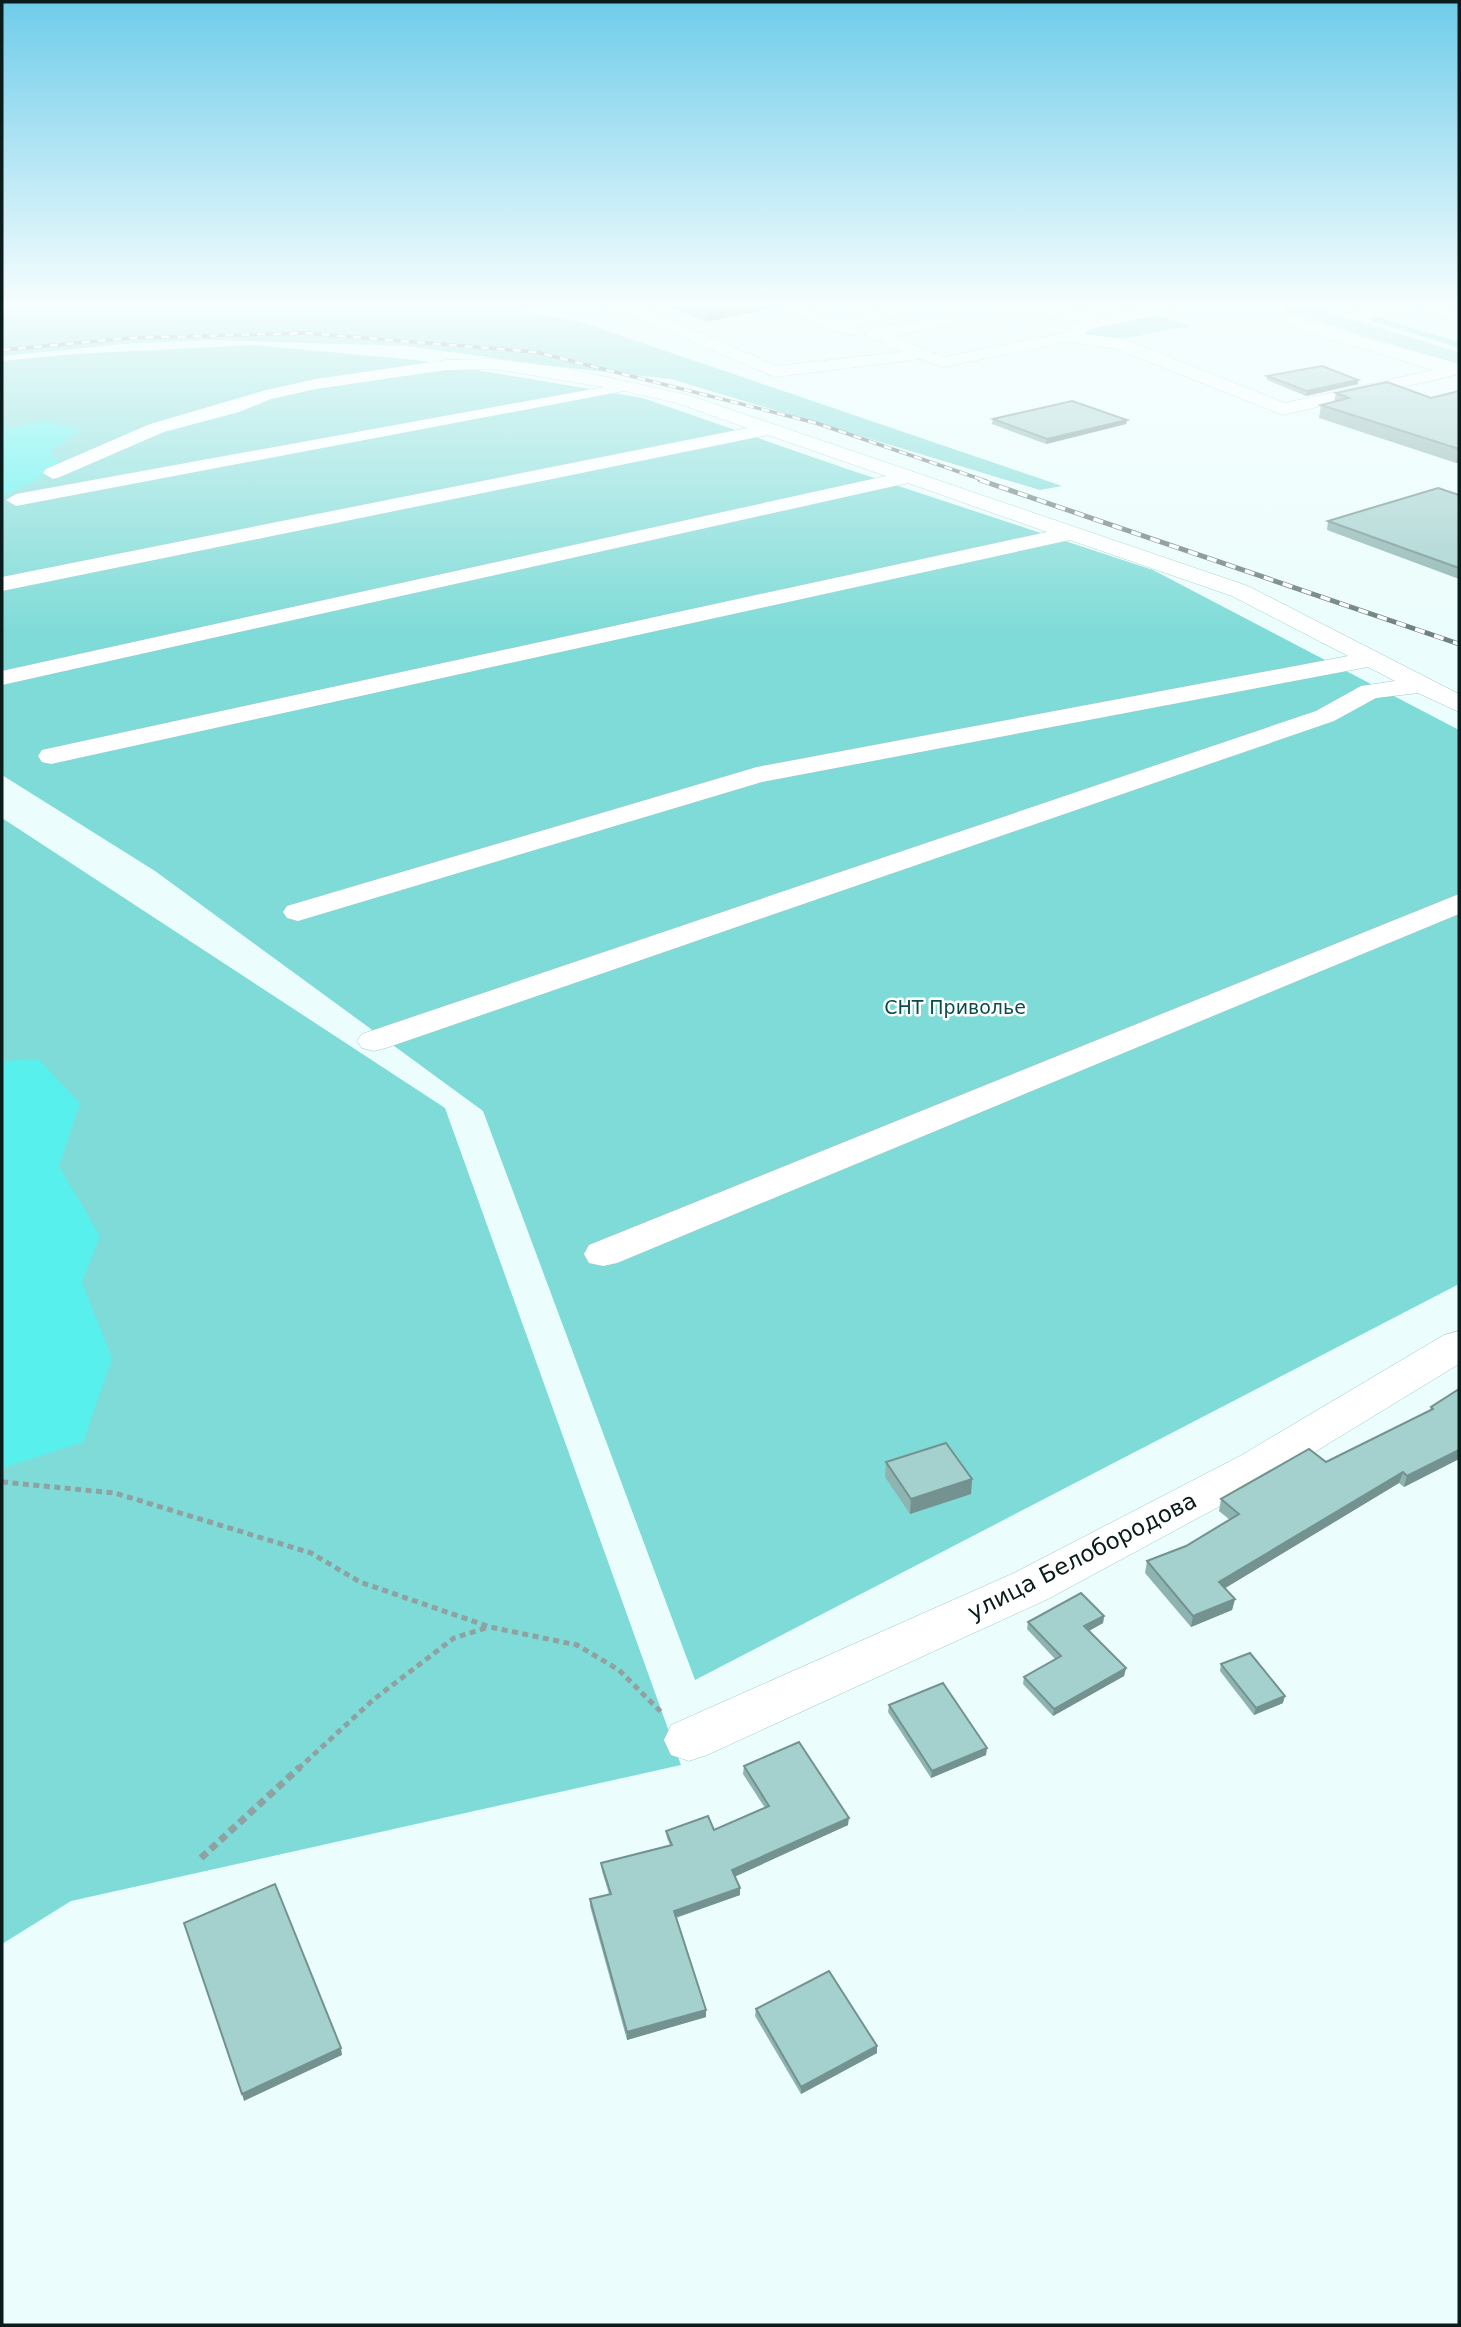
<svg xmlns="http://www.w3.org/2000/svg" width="1461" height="2327" viewBox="0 0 1461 2327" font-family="'DejaVu Sans',sans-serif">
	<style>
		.green { fill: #7fdbd7 }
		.water { fill: #58f0ec }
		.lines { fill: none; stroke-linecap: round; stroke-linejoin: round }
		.minor-casing { stroke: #9ecbc9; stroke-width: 1 }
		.major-casing { stroke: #d3d6d6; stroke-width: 2 }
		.path-far1 { stroke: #8fa1a0; stroke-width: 5; stroke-dasharray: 6 4.5; stroke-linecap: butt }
		.path { stroke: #8fa1a0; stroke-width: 7; stroke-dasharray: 8 5; stroke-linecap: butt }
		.minor { fill: #fff; fill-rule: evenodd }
		.major { fill: #99e0dd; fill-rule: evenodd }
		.rail-far1-casing { stroke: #6e807f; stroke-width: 3.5 }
		.rail-casing { stroke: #6e807f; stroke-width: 5 }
		.rail-far1 { stroke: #fff; stroke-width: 2.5; stroke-dasharray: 8; stroke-linecap: butt }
		.rail { stroke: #fff; stroke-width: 3.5; stroke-dasharray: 10; stroke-linecap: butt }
		.wall { fill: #8db4b1 }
		.shaded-wall { fill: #739290 }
		.building { fill: #a4d1ce; stroke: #739290; stroke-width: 2 }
		.labels { text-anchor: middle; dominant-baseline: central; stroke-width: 5; stroke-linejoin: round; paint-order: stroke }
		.park-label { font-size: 19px; fill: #074d4b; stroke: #fff }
		.near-street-label { font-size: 23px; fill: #0a1c1b; stroke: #fff }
	</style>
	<rect width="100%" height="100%" fill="#ebfdfc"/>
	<path class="green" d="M498,307L578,321L1062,486L1040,490L671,379L552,366L407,346L214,340L136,343L2,356V308Z
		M1158,315L1191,326L1117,340L1081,335L1095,327Z
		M1377,317L1459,342V348L1370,320Z
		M254,345L417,360L643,398L847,469L1153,570L1459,730V1284L695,1680L483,1111L155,871L2,775V361L74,354Z
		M2,818L445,1108L681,1765L71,1901L2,1944Z"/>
	<path class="water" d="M46,420L81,431L51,451L58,462L34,482L2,496V429Z
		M38,1059L80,1103L59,1166L100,1236L82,1282L112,1359L83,1442L2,1468V1061Z"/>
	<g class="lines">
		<defs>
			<path id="minor" d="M600,307H631L651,312L777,366L902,352L864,334L872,329L949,315L955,317V323L891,336L944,357L1063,333L1082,321L992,312L984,307H1039L1109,315L1147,307H1178L1176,310L1092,329L1084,334L1123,339L1285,403L1433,370L1289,326L1282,318L1307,307L1315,312L1301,320L1459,364V374L1283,415L1114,348L1068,342L943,367L921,359L775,377L640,319L602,310Z
				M780,307H802L832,320L898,307L906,312L904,315L855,325L862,330L854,335L824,328Z
				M1372,307H1395L1397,310L1395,313L1336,326L1328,321L1330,318Z
				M1415,307H1441L1459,312V322Z
				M494,359L565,368L688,395L1248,586L1459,694V712L1418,693L1376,698L1334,721L386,1048L374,1051L362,1048L357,1041L362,1034L1316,711L1361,686L1395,681L1368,667L762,782L298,921L287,918L283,912L287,906L757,767L1348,656L1232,596L1070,540L51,764L42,762L38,756L42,750L51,748L1047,532L908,483L2,685V671L886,476L768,435L2,591V577L747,428L677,403L624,391L16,506L6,500L16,494L604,387L494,369L446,370L316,389L271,399L239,412L164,432L60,477L53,479L43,473L46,469L150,424L266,390L316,379L446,360Z
				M1459,894V914L617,1263L603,1266L589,1263L584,1254L589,1245Z
				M1459,1331V1364L1272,1478L1048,1599L707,1755L689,1761L671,1755L664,1740L671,1725L1014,1573L1240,1456L1444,1335Z"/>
			<path id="major" d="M1284,307H1310L1459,353V364L1286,311Z"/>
		</defs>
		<use href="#minor" class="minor-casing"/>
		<use href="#major" class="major-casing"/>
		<path class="path-far1" d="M2,1482L115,1493L311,1553L360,1582L490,1627L577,1645L619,1670L661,1712
			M298,1769L373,1700L454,1638L489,1627"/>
		<path class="path" d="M201,1858L300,1767"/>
		<use href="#minor" class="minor"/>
		<use href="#major" class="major"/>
		<defs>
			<path id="rail-far1" d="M2,350L130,338L305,333L536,352L816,423L986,481"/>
			<path id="rail" d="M980,480L1459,644"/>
		</defs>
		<use href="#rail-far1" class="rail-far1-casing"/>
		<use href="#rail" class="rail-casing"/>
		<use href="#rail-far1" class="rail-far1"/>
		<use href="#rail" class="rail"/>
	</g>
	<path class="wall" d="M668,307H778L706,322Z
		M1267,376L1358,380V384L1306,396L1267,380Z
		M1459,391V462L1456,463L1319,418L1321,405L1334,402L1336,393L1431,398Z
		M993,419L1127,420L1126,424L1046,444L992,424Z
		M1459,495V579L1327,530L1328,521Z
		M1459,1389V1459L1404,1487L1399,1483L1225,1588L1235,1599L1232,1610L1191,1627L1145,1573L1147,1561L1186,1546L1230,1520L1219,1511L1221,1499L1326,1462L1430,1410L1431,1407Z
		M886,1462L972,1479L971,1494L910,1514L885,1477Z
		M1104,1616L1103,1623L1089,1631L1126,1668L1124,1676L1053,1716L1023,1684L1024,1677L1055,1659L1027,1629L1028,1622Z
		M1221,1664L1283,1703L1254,1715L1220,1671Z
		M889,1705L986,1755L931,1778L888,1712Z
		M744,1766L848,1825L735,1876L740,1895L676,1918L706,2017L627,2040L590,1906V1899L609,1894L602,1871L601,1863L670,1845L667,1838L666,1831L714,1830L765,1808L743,1774Z
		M756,2009L877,2053L801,2094L755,2016Z"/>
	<path class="shaded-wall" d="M723,307H778L706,322V311Z
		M1358,380V384L1306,396L1307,391Z
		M1127,420L1126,424L1046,444L1047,439Z
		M1459,449V462L1456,463L1459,450Z
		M1459,1450V1459L1404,1487L1407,1476Z
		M1403,1472L1399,1483L1217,1593L1219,1582Z
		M972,1479L971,1494L910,1514L911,1499Z
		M1235,1599L1232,1610L1191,1627L1193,1616Z
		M1104,1616L1103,1623L1083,1634L1084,1626Z
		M1126,1668L1124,1676L1053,1716L1054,1709Z
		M1285,1696L1283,1703L1254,1715L1256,1708Z
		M987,1748L986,1755L931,1778L932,1771Z
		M849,1818L848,1825L732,1878V1870Z
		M740,1888V1895L674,1918V1911Z
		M706,2010V2017L627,2040V2032Z
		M877,2046V2053L801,2094V2087Z
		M341,2048L342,2055L244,2101L242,2094Z"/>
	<path class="building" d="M697,307H723L706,311Z
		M1322,366L1358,380L1307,391L1267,376Z
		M1387,382L1431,398L1459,391V449L1321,405L1349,398L1336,393Z
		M1072,401L1127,420L1047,439L993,419Z
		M1438,488L1459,495V568L1328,521Z
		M1459,1389V1450L1407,1476L1403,1472L1219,1582L1235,1599L1193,1616L1147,1561L1186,1546L1239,1514L1221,1499L1309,1449L1326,1462L1433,1409L1431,1407Z
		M946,1443L972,1479L911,1499L886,1462Z
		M1081,1593L1104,1616L1084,1626L1126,1668L1054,1709L1024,1677L1061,1656L1028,1622Z
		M1250,1653L1285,1696L1256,1708L1221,1664Z
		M943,1683L987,1748L932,1771L889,1705Z
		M799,1742L849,1818L732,1870L740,1888L674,1911L706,2010L627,2032L590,1899L611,1894L601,1863L672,1845L666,1831L708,1816L714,1830L769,1806L744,1766Z
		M275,1884L341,2048L242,2094L184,1923Z
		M829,1971L877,2046L801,2087L756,2009Z"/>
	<linearGradient id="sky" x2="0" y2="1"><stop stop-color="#6eccea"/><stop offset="0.48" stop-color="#f6fefe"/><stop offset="1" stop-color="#f6fefe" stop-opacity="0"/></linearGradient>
	<rect width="1461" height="633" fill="url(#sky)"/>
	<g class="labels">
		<g class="park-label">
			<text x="955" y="1007">СНТ Приволье</text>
		</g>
		<g class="near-street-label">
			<text transform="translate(1082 1556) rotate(-27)">улица Белобородова</text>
		</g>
	</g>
	<rect width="1461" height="2327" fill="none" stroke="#0a1c1b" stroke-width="7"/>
</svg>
